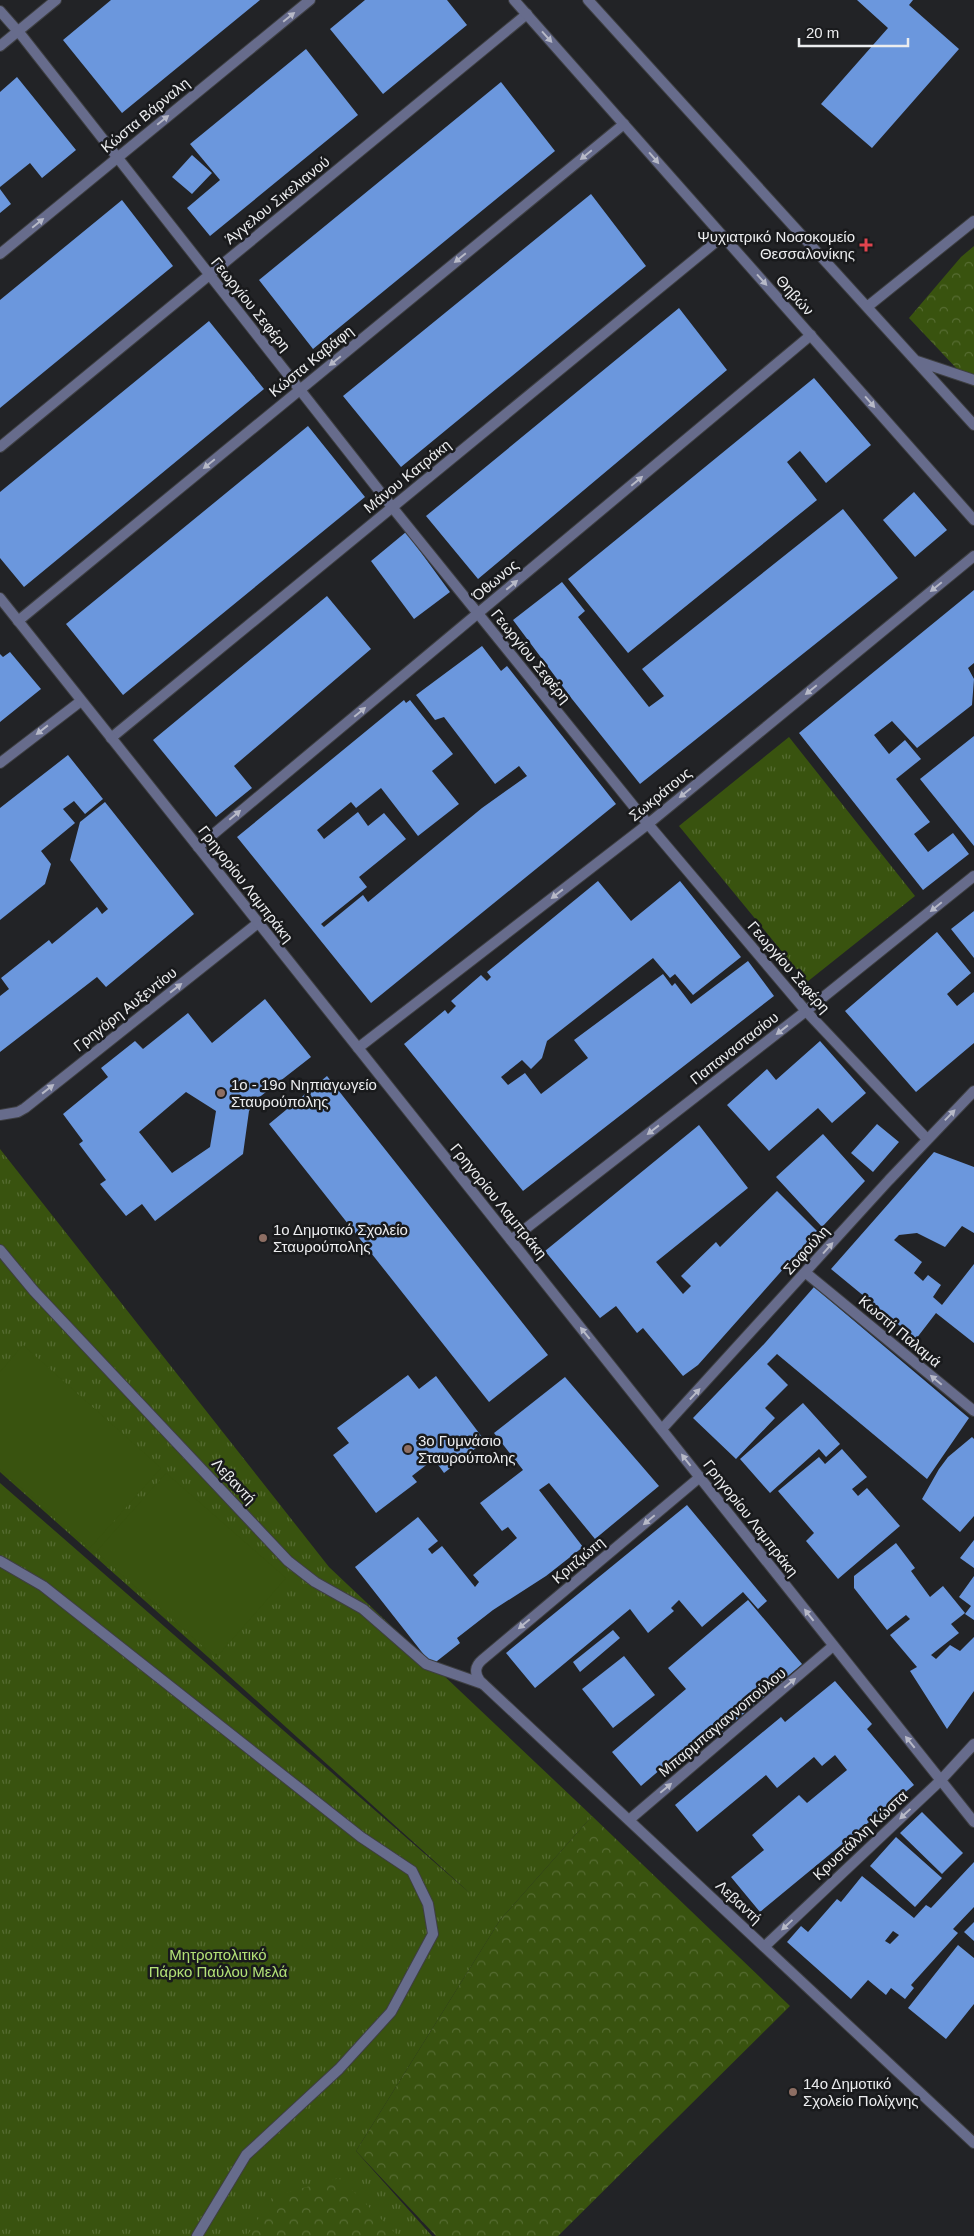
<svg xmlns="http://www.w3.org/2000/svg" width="974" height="2236" viewBox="0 0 974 2236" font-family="Arial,sans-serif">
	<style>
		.grass { fill: url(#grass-tufts) }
		.forest { fill: url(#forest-crowns) }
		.garden { fill: #39530f }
		.building { fill: #6b97dd; fill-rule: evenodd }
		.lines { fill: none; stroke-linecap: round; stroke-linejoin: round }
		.service-casing { stroke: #3e3f42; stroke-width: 12 }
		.pedestrian-casing { stroke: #3e3f42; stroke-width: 12 }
		.minor-casing { stroke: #3e3f42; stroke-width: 12 }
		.tertiary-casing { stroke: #3e3f42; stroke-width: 12 }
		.service { stroke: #676c8c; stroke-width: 10 }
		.pedestrian { stroke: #676c8c; stroke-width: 10 }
		.minor { stroke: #676c8c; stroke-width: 10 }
		.tertiary { stroke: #676c8c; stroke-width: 10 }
		.oneway { fill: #b7b9c7 }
		.health-dot { fill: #e0444e; stroke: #191a1c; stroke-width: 2 }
		.education-dot { fill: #8d6e63; stroke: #191a1c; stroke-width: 2 }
		.labels { text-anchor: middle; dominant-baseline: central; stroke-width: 5; stroke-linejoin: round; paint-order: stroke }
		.street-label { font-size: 15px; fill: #ecedef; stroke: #191a1c }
		.poi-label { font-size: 15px; fill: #ecedef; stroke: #191a1c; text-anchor: start }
		.park-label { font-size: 15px; fill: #b3e277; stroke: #191a1c }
	</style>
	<defs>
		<pattern id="grass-tufts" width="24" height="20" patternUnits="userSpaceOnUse" patternTransform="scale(1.25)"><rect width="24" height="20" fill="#39530f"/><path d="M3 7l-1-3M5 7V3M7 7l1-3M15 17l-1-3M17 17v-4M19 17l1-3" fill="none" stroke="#566c32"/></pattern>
		<pattern id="forest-crowns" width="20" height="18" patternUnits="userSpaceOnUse" patternTransform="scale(1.25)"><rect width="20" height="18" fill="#39530f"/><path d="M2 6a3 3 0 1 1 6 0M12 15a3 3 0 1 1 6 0" fill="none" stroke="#566c32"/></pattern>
	</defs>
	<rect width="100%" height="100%" fill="#222326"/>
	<path class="grass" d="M789,737L915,896L807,982L679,826Z
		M0,1149L329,1567L592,1816L500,1920L356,2151L432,2236H0V1483L472,1895L217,1665L0,1472Z"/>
	<path class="forest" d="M974,246V387L909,318L961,257Z
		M592,1816L790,2006L558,2236H436L356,2151L500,1920Z
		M340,2178L398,2236H247L273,2196Z"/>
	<path class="garden" d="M23,1345L161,1468L89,1549L0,1469V1372Z
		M166,1473L286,1578L216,1658L96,1552Z"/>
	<path class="building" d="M111,0H260L122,113L63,40Z
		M365,0H447L467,25L383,94L330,29Z
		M857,0H913L909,5L959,49L872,148L821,104L888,28Z
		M306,49L358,115L210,236L187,208L220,180L190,144Z
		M17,77L76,150L42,178L30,163L0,187V92Z
		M501,82L555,151L313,349L259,280Z
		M192,155L212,173L192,194L172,177Z
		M0,189L11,204L0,213Z
		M591,194L646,266L401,467L343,396Z
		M122,200L173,266L0,408V300Z
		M679,308L727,370L478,579L426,516Z
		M209,321L264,389L24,587L0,558V492Z
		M814,378L871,445L826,483L800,451L787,462L817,500L628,653L568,579Z
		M308,426L365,497L123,695L66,624Z
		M914,492L947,530L915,557L883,520Z
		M843,509L898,578L640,784L572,699L513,620L562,582L585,611L578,617L649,707L664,696L642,669Z
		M406,532L450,592L414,619L371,561Z
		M974,590V663L968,668L974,679L972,705L917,748L892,721L874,735L889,754L905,740L921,759L896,779L930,822L914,834L928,852L953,833L969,854L923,890L799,733Z
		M327,596L371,649L234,766L252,788L216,817L153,740Z
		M482,646L501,671L507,666L616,804L371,1003L237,837L404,700L406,703L410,700L453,754L432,771L459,804L418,836L381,788L356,808L351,802L317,830L324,839L358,812L368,826L384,813L406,839L359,877L367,887L321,924L324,927L363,895L368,902L482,808L527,776L519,766L495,784L444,717L435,720L416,695Z
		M10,652L41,689L0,722V654L3,657Z
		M974,736V846L920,779Z
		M68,755L103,799L85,814L74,801L63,809L75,823L41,851L51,864L45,884L0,920V808Z
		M105,802L194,914L106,987L97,977L0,1052V996L9,989L1,978L49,940L52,944L97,907L102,914L108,909L70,860L80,822Z
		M598,881L631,921L680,881L741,957L693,995L675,974L670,978L653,958L547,1041L542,1058L531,1069L522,1060L501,1077L508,1085L525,1073L541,1094L588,1058L574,1040L663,974L672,986L675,983L691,1004L748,961L774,996L523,1191L404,1044L445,1010L448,1014L456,1006L451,1001L481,975L487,981L491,977L487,972Z
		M974,911V958L951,929Z
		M937,932L971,973L947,994L957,1006L974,992V1043L916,1092L845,1011Z
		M265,999L311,1057L257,1099L249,1111L243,1154L155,1221L142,1204L126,1216L100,1184L106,1180L79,1144L83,1141L63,1114L108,1077L101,1068L135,1041L143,1049L188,1013L212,1043ZM186,1092L216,1111L210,1147L172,1173L139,1132Z
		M820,1041L866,1093L832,1123L818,1108L769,1151L727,1105L767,1069L776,1080Z
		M327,1076L548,1355L489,1402L269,1124Z
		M877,1124L899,1142L873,1172L851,1153Z
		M699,1125L748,1188L656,1262L683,1294L691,1286L681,1276L716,1242L720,1247L777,1191L817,1231L698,1365L683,1376L643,1328L637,1333L616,1306L600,1318L545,1251Z
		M823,1134L865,1181L822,1227L776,1177Z
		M934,1152L974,1167V1233L962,1226L945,1247L917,1233L899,1235L894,1240L922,1262L914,1273L923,1281L928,1275L941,1285L933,1297L942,1305L974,1264V1343L936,1313L916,1339L831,1269Z
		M814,1287L969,1418L927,1479L777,1354L767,1364L788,1385L765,1408L775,1418L736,1459L693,1418L765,1343Z
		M408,1375L419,1389L436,1376L485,1441L444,1473L434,1459L412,1476L417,1482L376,1513L333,1455L349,1443L337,1428Z
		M565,1377L659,1486L595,1539L549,1483L539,1490L583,1547L546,1576L493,1610L457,1638L460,1643L432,1665L355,1567L418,1517L438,1541L428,1549L432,1554L442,1546L475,1587L479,1582L473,1575L517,1538L508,1527L502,1531L480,1503L523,1470L494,1433Z
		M803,1403L840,1444L826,1457L819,1449L770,1493L740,1459Z
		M972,1437L974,1439V1516L960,1532L922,1499L939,1469L948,1457Z
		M842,1449L867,1477L852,1489L858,1496L867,1488L900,1526L838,1579L806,1541L814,1533L778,1491L819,1457L825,1464Z
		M687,1505L767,1601L758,1609L743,1592L702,1627L679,1600L671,1608L674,1611L648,1633L630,1609L535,1688L506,1653Z
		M974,1540V1568L960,1558Z
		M896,1543L915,1568L911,1571L930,1597L943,1586L965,1613L951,1624L959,1633L931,1655L936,1659L950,1645L960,1651L974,1637V1691L947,1729L910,1671L917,1667L890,1635L910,1619L906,1615L887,1630L854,1588V1576Z
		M974,1576V1620L965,1614L971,1606L959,1597Z
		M748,1600L802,1664L722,1732L715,1723L641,1786L612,1752L686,1689L668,1668Z
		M613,1630L620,1638L580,1672L573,1662Z
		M624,1656L655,1695L613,1728L582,1689Z
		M835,1681L872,1724L867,1729L914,1785L760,1912L731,1877L764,1850L752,1835L799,1795L807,1803L847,1770L835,1755L822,1766L814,1757L777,1788L766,1775L697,1832L675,1805L781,1717L785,1722Z
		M922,1812L963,1853L942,1874L900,1833Z
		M896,1837L942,1878L915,1907L870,1866Z
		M974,1862V1907L953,1929L958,1933L911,1985L914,1988L905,1999L891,1988L886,1995L868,1980L851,1999L787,1942L801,1926L808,1932L837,1899L841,1902L862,1876L914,1918L926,1905L931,1908ZM893,1931L899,1935L890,1944L885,1941Z
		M974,1922V1941L964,1932Z
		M958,1945L974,1958V2004L946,2039L908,2008Z"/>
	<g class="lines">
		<defs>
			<path id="service" d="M588,0L974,425
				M867,307L974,221
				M917,361L974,380
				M0,1561L43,1586L361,1837L412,1871L428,1904L433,1934L391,2012L339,2069L246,2155L197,2236"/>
			<path id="pedestrian" d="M0,11L22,36L392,507L648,824L806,1011L927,1139
				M0,447L527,14
				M111,738L723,236
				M0,1250L34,1291L288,1561L315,1582L363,1609L426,1664L483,1684"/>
			<path id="minor" d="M0,46L56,0
				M0,254L310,0
				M18,621L624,124
				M0,763L81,701
				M198,847L811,335
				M358,1048L648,824L974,556
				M0,1115L18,1112L25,1108L258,923
				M511,1240L806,1011L974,876
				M806,1273L974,1411
				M662,1429L889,1180L974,1091
				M700,1477L482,1660C475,1666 474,1673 480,1681L974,2143
				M629,1820L833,1646
				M765,1946L941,1780"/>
			<path id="tertiary" d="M514,0L974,520
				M0,598L974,1822
				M941,1780L974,1744"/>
		</defs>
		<use href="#service" class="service-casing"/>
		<use href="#pedestrian" class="pedestrian-casing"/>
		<use href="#minor" class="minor-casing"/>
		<use href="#tertiary" class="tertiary-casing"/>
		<use href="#service" class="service"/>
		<use href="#pedestrian" class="pedestrian"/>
		<use href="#minor" class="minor"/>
		<use href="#tertiary" class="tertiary"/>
	</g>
	<defs><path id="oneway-solid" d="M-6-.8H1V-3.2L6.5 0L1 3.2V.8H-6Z" transform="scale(1.25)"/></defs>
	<g class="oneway">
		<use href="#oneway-solid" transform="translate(289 17) rotate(-39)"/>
		<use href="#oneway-solid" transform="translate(547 37) rotate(48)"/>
		<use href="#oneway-solid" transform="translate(163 120) rotate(-39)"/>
		<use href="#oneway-solid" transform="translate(586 155) rotate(141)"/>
		<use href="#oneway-solid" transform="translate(654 158) rotate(49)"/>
		<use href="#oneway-solid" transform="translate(38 223) rotate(-39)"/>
		<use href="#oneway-solid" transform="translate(460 258) rotate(141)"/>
		<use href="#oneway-solid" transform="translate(762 280) rotate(48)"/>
		<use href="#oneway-solid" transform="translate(335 361) rotate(141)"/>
		<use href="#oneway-solid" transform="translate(870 402) rotate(49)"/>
		<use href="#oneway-solid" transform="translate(209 464) rotate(141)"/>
		<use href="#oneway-solid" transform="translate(637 481) rotate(-40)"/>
		<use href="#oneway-solid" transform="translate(512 585) rotate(-40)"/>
		<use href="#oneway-solid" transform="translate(936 587) rotate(141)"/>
		<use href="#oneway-solid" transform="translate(811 690) rotate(141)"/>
		<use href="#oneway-solid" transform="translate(360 712) rotate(-40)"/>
		<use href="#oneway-solid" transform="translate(42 730) rotate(142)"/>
		<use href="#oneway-solid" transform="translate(685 793) rotate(141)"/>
		<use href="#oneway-solid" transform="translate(235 815) rotate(-40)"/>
		<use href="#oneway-solid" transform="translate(557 894) rotate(142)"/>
		<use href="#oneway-solid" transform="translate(936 907) rotate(141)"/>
		<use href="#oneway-solid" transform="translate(176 988) rotate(-38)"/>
		<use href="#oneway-solid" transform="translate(782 1030) rotate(142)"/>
		<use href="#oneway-solid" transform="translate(48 1089) rotate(-38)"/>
		<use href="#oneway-solid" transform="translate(950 1115) rotate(-46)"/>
		<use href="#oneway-solid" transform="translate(653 1130) rotate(142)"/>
		<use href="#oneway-solid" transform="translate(828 1248) rotate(-48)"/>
		<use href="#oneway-solid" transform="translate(585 1333) rotate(-129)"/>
		<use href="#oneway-solid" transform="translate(936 1380) rotate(-140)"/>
		<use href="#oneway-solid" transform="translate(695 1394) rotate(-47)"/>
		<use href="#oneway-solid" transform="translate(686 1460) rotate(-128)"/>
		<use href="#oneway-solid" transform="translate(649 1520) rotate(140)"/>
		<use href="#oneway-solid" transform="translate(809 1615) rotate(-128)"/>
		<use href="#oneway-solid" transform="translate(524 1624) rotate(140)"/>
		<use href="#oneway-solid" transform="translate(790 1683) rotate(-40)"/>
		<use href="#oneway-solid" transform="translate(910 1742) rotate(-129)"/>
		<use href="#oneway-solid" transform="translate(666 1788) rotate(-40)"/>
		<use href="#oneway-solid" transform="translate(905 1814) rotate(137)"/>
		<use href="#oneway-solid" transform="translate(787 1925) rotate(137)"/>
	</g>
	<path class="health-dot" d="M863.5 237.5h5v5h5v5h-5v5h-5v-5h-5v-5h5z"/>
	<g class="education-dot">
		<circle cx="221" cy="1093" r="5"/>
		<circle cx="263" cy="1238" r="5"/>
		<circle cx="408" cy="1449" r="5"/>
		<circle cx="793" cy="2092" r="5"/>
	</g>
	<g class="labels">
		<g class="street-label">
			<text transform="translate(145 115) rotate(-39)">Κώστα Βάρναλη</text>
			<text transform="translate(277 200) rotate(-39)">Άγγελου Σικελιανού</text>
			<text transform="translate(795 295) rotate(48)">Θηβών</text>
			<text transform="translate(251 304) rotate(51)">Γεωργίου Σεφέρη</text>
			<text transform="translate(311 361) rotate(-39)">Κώστα Καβάφη</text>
			<text transform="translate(407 476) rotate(-39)">Μάνου Κατράκη</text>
			<text transform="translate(495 580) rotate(-40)">Όθωνος</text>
			<text transform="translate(531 656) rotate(51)">Γεωργίου Σεφέρη</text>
			<text transform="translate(660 794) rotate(-39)">Σωκράτους</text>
			<text transform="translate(246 884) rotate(52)">Γρηγορίου Λαμπράκη</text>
			<text transform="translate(789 967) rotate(49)">Γεωργίου Σεφέρη</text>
			<text transform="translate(125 1009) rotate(-38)">Γρηγόρη Αυξεντίου</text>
			<text transform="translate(734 1048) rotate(-38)">Παπαναστασίου</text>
			<text transform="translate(499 1201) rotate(51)">Γρηγορίου Λαμπράκη</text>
			<text transform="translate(806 1250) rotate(-48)">Σοφούλη</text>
			<text transform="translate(900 1331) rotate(40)">Κωστή Παλαμά</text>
			<text transform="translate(234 1481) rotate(47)">Λεβαντή</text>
			<text transform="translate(751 1518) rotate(52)">Γρηγορίου Λαμπράκη</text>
			<text transform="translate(578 1560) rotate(-40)">Κριτζιώτη</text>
			<text transform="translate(722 1722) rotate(-40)">Μπαρμπαγιαννοπούλου</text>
			<text transform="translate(860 1835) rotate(-43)">Κρυστάλλη Κώστα</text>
			<text transform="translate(739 1902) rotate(43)">Λεβαντή</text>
		</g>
		<g class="poi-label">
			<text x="855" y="236" text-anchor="end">Ψυχιατρικό Νοσοκομείο<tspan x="855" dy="17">Θεσσαλονίκης</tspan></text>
			<text x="231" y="1084">1o - 19o Νηπιαγωγείο<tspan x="231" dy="17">Σταυρούπολης</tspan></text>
			<text x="273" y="1229">1ο Δημοτικό Σχολείο<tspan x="273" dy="17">Σταυρούπολης</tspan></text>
			<text x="418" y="1440">3ο Γυμνάσιο<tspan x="418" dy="17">Σταυρούπολης</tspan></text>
			<text x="803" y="2083">14ο Δημοτικό<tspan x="803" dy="17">Σχολείο Πολίχνης</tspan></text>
		</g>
		<g class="park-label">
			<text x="218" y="1954">Μητροπολιτικό<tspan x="218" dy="17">Πάρκο Παύλου Μελά</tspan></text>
		</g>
	</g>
	<path d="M799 38v8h109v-8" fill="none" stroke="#ecedef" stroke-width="2.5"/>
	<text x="806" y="38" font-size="15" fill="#ecedef" stroke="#191a1c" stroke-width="4" paint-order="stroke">20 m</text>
</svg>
